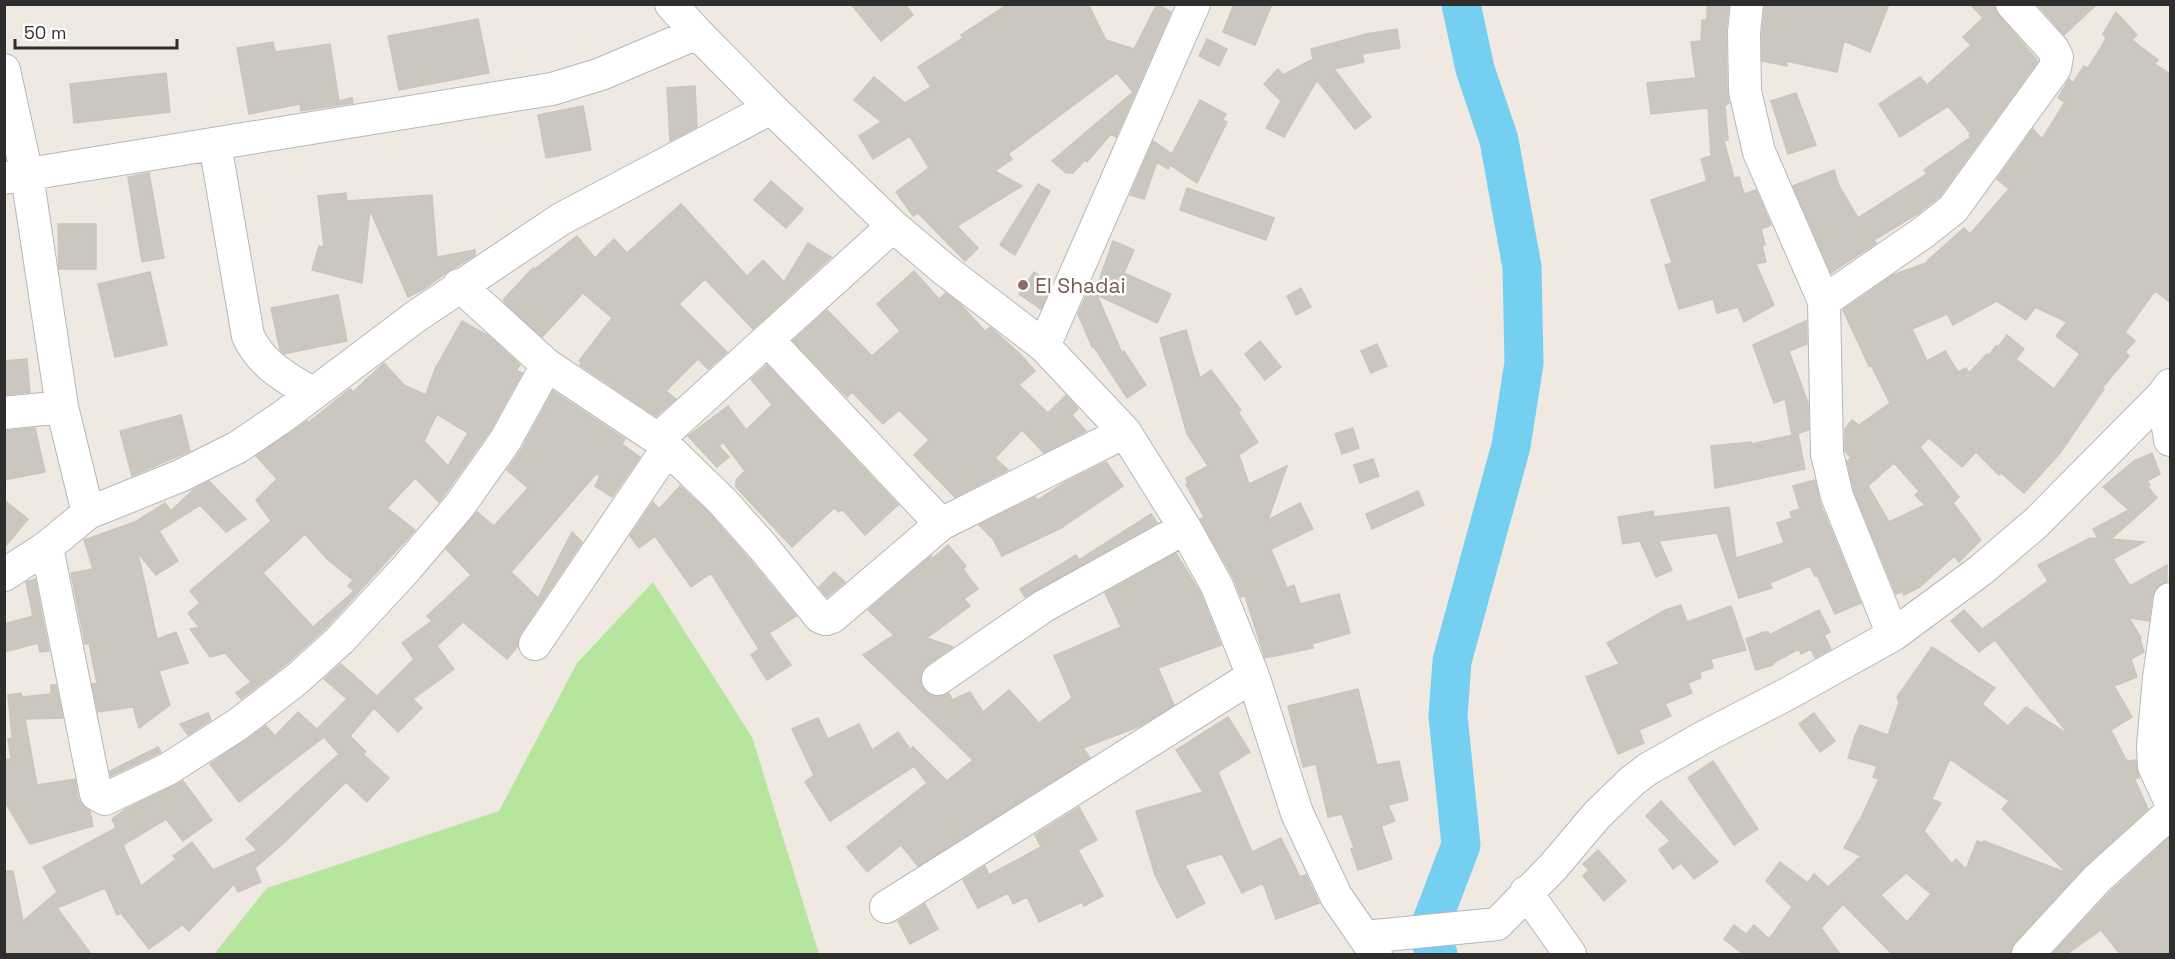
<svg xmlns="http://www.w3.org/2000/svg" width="2175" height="959" viewBox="0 0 2175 959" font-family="'Space Grotesk',sans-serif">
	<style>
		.green { fill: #b6e59e }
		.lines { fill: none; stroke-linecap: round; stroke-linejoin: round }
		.river { stroke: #75cff0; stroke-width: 39 }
		.building { fill: #cbc7bf; stroke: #cbc5ba; stroke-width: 1.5; fill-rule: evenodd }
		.minor-casing { stroke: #b4b7c1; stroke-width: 34 }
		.minor { stroke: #fff; stroke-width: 32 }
		.education-dot { fill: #8d6e63; stroke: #fff; stroke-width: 2 }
		.labels { text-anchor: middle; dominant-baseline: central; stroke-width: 5; stroke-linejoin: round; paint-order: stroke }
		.education-label { font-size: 21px; fill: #785e54; stroke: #fff; text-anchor: start }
	</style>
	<rect width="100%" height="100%" fill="#efe9e1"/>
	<path class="green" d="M653,582L752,737L819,954H214L267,888L499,811L577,663Z"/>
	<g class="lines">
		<path class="river" d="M1438,954L1431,943L1432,921L1461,845L1448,716L1452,661L1511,446L1524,363L1522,267L1499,140L1475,69L1461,4"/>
	</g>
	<path class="building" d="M851,4H905L913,15L881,41Z
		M1008,4H1088L1106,40L1134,49L1157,4L1171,12L1116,137L1111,134L1087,162L1085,160L1073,173H1066L1052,161L1133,92L1117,73L1008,154L1012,159L995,171L1022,186L957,226L978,248L965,261L918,213L913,216L896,192L929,168L910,136L873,159L859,136L881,122L854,100L874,77L905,103L931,87L918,67L963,38L961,35Z
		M1234,4H1272L1255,45L1223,32Z
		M1707,4H1729L1726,32L1727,91L1729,103L1725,106L1728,140L1724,141L1734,178L1739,177L1744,194L1756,190L1771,225L1761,229L1765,245H1762L1766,262L1756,264L1774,305L1744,322L1738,307L1717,313L1713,299L1679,309L1665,265L1672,263L1651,200L1707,181L1701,159L1711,156L1708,108L1651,114L1647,83L1696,78L1691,42L1701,41L1702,20H1707Z
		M1765,4H1889L1870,52L1844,41L1837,72L1786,61L1787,66L1762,61V33Z
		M1970,4H1994L1999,16L2038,61L1940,196L1919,213L1874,240L1876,243L1831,273L1793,186L1834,170L1839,186L1858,218L1927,174L1924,170L1971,137L1969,135L1971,134L1948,106L1900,137L1879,104L1920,77L1927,85L1971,45L1963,37L1983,18Z
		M2037,4H2097L2064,35Z
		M2116,12L2137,35L2132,40L2158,60L2155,64L2170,74V302L2155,291L2125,332L2135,341L2125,352L2129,356L2102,388L2104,389L2060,453L2024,493L2001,473L1999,475L1976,452L1962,467L1929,438L1920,447L1959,497L1953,503L1981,540L1959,562L1954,556L1920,587L1904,595L1902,592L1896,594L1854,491L1847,461L1851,458L1845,451V429L1852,420L1859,425L1890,403L1871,365L1869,366L1843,310L1893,275L1929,262L1927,261L1964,228L1970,234L2009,189L1997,179L2033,129L2042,139L2065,102L2058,98L2069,79L2073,83L2084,66L2088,68L2100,49L2106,38L2103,34ZM1997,301L2026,320L2035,307L2067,322L2056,336L2080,354L2054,389L2016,359L2024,349L2007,335L1998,347L1996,346L1989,355L1987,354L1969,373L1966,368L1958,372L1945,351L1927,361L1912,329L1947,314L1953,325ZM1894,463L1919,491L1915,495L1925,505L1889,522L1868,486Z
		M478,19L489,73L399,90L388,36Z
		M1397,29L1400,48L1362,54L1364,62L1334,69L1371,117L1355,129L1317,80L1284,137L1266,128L1281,101L1264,84L1278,69L1283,75L1313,59L1311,49L1366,34Z
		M1207,39L1227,49L1219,66L1199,56Z
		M273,42L275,52L330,44L339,101L352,98L353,103L301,111L300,104L249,114L237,48Z
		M166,73L170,112L74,123L70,84Z
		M695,86L697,127L670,141L667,88Z
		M1796,93L1816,145L1788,154L1771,101Z
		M1200,100L1226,114L1221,124L1225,121L1227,122L1197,183L1170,165L1168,169L1157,162L1144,199L1130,195L1153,141L1172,154Z
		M583,106L591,150L546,158L538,115Z
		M149,173L164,258L142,262L128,177Z
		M771,181L803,209L786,228L754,200Z
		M1038,184L1050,191L1015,255L1000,245Z
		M1187,188L1274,218L1266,240L1180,210Z
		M346,193L347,201L432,195L437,257L475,250V255L446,273L422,290L408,297L370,210L362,283L312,270L319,246L324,247L318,196Z
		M681,204L747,276L763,260L784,282L808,243L831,257L753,329L705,279L679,304L727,352L708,369L698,359L666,391L676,399L656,416L580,365L582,363L579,361L612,318L583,293L542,337L504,302V299L533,268L535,269L577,236L595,258L614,239L627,253Z
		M58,224H96V269H59Z
		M1113,241L1134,250L1124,273L1171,294L1157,323L1097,295L1122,353L1124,351L1146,385L1127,398L1094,347H1092L1078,314L1089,289L1095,292Z
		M914,271L939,299L946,293L961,305L985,331L990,327L1020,354L1035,371L1019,385L1048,413L1066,395L1078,409L1072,415L1086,431L1044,453L1022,430L995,458L1008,470L955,497L914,455L929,440L899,410L883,424L852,392L847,397L793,341L827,310L872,356L900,331L877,304Z
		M150,272L167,345L115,357L98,284Z
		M1034,272L1052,284L1041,309L1019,294Z
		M1301,288L1311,307L1296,315L1287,296Z
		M338,295L347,341L284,354L280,350L271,308Z
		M462,321L489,336L520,365L516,370L522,373L490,431L439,502L415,478L387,508L415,530L327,627L285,665L241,699L236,693L251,682L225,653L210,657L190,629L199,627L188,613L200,603L190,591L271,521L256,500L277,479L256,456L307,421L309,422L350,389L353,392L384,363L404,385L426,395L435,369ZM437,414L468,433L448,466L424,441ZM305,534L328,560L353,580L348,586L354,591L313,627L263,573Z
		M1806,321L1807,344L1789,351L1808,403L1809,430L1792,435L1785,399L1774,403L1753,345Z
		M1186,330L1200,378L1211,370L1241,410L1238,412L1258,442L1239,455L1249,484L1287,466L1268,520L1300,503L1313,529L1271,549L1287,588L1294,585L1300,604L1339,594L1350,633L1312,644L1313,648L1265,658L1245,596L1241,597L1233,577L1200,519L1204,517L1186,484L1188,483L1186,478L1208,466L1187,434L1160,338Z
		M1260,341L1281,367L1265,380L1245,354Z
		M1377,344L1387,366L1371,373L1361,351Z
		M27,359L30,392L4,395V361Z
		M767,365L898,505L865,535L842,509L839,512L834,508L792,547L736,487V480L745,471L723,442L719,446L729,457L717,467L688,436L728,406L746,430L772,405L751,379Z
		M553,391L625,439L622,444L640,457L612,497L595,486L600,476L596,474L511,572L538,598L572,532L582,542L520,634L518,646L507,659L463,622L437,646L454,669L413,699L422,708L398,732L374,708L350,736L366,752L363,754L389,778L367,802L346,782L288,839L255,868L261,882L238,892L234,884L189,931L182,925L149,949L121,913L117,915L105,888L57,908L91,954H4V871H13L23,921L57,892L43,867L116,828L112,819L126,809L183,781L212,820L183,841L166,819L123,845L141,886L176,859L173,856L192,842L213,870L257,850L246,839L339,754L324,737L239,802L210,764L266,726L275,736L298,712L320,732L317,729L347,699L324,679L341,664L377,696L414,659L402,643L432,621L427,616L471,575L446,549L477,512L494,526L528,488L507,470L521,450Z
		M181,415L190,451L132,476L120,431Z
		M35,428L45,472L4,480V431Z
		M1353,428L1359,448L1342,454L1335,434Z
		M1798,434L1805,469L1715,488L1711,446L1751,442V444Z
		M2152,453L2160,474L2147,481L2150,485L2148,487L2157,498L2111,539L2144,542L2113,559L2130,586L2167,565V582L2156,588L2152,597L2149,621L2129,618L2141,638L2140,639L2144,652L2131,659L2137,677L2114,686L2132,717L2111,730L2125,758L2128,761L2136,760L2139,778H2134L2148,809L2084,867L2015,942L2011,954H1892L1843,904L1821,928L1840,954H1743L1724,939L1734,925L1746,934L1754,925L1769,939L1792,907L1766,881L1780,862L1808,883L1814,874L1828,887L1861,856L1844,848L1858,822H1859L1879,779L1873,777L1877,766L1848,758L1855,736L1860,725L1888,735L1899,702L1897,697L1932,647L1995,688L1982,704L2008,726L2026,707L2069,735L1995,640L1979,652L1951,621L1964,610L1982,629L2048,581L2038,565L2090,538L2098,539L2093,529L2129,510L2103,487L2134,461ZM1950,759L2009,801L2002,809L2067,873L1984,841L1983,843L1977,841L1966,869L1956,859L1952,864L1924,831L1941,803L1932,799ZM1906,873L1931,894L1907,922L1881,895Z
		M1373,459L1379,476L1360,483L1354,465Z
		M1106,462L1123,486L1061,528L1002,556L993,539L979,525L1035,497L1038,500L1062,484Z
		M1815,480L1820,503L1861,603L1835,614L1817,575L1815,576L1810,566L1770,583L1772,588L1739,598L1717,533L1659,541L1672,570L1656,577L1640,541L1623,544L1618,517L1653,511L1654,517L1729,507L1736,558L1784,543L1777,523L1792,518L1790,512L1800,509L1793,486Z
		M209,481L246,519L226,532L200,505L159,531L178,561L156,575L138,553L157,639L176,632L188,663L159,671L170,705L139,728L133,707L98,712L92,684L97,683L89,643L85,644L71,573L93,569L84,540L135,522L165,503L171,511L194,489Z
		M680,486L710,514L749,559L796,616L769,633L791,665L767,680L751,655L759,649L711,573L691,587L655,536L639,548L630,536L653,502L659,509Z
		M1418,491L1424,505L1372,529L1366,514Z
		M4,500L28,519L4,548Z
		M1151,514L1157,523L1025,597L1020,589L1076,555L1079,560Z
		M948,545L966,566L963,569L978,589L964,599L970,606L927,638L953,647L928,664L922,672L920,681L923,689L931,695L940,697L949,693L952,700L970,692L983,712L1009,690L1039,723L1072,698L1054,656L1121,627L1105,593L1176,553L1201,594L1221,645L1158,668L1174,705L1140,726L1083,748L1090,758L918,866L901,845L867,872L847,847L927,783L914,766L830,821L805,782L814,775L792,729L818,718L828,739L859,724L872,750L898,732L910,749L913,747L947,781L973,760L863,655L894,635L868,610L931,556L933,558Z
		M834,572L845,582L827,597L819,587Z
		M35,579L49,651L40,652L38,643L4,652V624L33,616L26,582Z
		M1681,605L1687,622L1731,606L1746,650L1711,659L1713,668L1700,672L1701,678L1688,683L1692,693L1665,704L1671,716L1639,730L1644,743L1618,754L1586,677L1619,664L1607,643L1665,610Z
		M1819,610L1830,632L1824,635L1831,649L1815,658L1811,649L1801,654L1799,649L1773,663V665L1756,670L1746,639L1764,632H1768L1769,635Z
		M51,685H56L63,718L25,719L37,785L75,779L78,798L82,805L90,811L93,826L30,844L4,800V760L11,759L8,739L12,738L8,695L21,693L22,697L51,694Z
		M1358,689L1377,765L1399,761L1408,800L1388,805L1395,821L1381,826L1392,859L1358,870L1351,849L1354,848L1342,814L1328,817L1316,764L1303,767L1288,706Z
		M208,713L211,720L188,735L180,724Z
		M1814,713L1835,741L1820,752L1799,724Z
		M1228,717L1250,752L1218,772L1252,852L1281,838L1300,877L1306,875L1319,903L1276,919L1263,883L1242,893L1222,854L1185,865L1205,903L1177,918L1155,875L1136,811L1203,792L1176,750Z
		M158,747L161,752L159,753L111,776L110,771Z
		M1713,761L1758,829L1734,845L1688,778Z
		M1661,801L1718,862L1694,879L1681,863L1673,869L1659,850L1670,841L1646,816Z
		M1079,807L1097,840L1078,850L1103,896L1084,906L1082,902L1039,922L1027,897L1013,904L1008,893L978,908L963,880L985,866L989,875L1041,847L1035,835Z
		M2170,837V954H2120L2101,930L2067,954H2052L2110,892Z
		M1598,850L1626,881L1604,901L1583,876L1589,870L1583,864Z
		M925,904L938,929L910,944L898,921Z"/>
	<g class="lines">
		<defs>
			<path id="minor" d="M671,4L697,33L771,108L893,226L945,270L1044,346L1125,432L1185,528L1217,586L1253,676L1297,813L1336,896L1376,954
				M1747,4L1744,32L1745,91L1759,152L1824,301L1827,454L1837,496L1893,635
				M4,70L27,175L62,407L88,513
				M215,144L248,336C262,366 286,377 313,394
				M4,178L552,89L601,74L697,33
				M459,285L547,365L658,439L723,502L763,547L820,617L826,619L832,617L941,524L1125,432
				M1824,301L1924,232L1953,209L2055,68L2057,57L2053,49L2012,4
				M768,340L941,524
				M1044,346L1194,4
				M2163,395L2170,440
				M4,413L62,407
				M658,439L893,226
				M47,547L96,794L105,799L168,769L237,725L297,679L340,640L405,570L460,505L505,441L547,365
				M4,575L47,547L88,513L180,476L238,447L285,415L415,317L561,219L771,108
				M2170,599L2159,678L2153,746L2154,766L2170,801
				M535,644L667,449
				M938,679L1044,606L1185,528
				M1526,892L1570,954
				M886,907L1253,676
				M1365,937L1497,924L1553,867L1597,815L1632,781L1648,769L1704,737L1787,694L1893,635L1981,570L2036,523L2163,395L2170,385
				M2028,954L2097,879L2170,813"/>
		</defs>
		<use href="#minor" class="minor-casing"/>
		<use href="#minor" class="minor"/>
	</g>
	<circle class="education-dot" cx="1023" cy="285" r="6"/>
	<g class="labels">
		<g class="education-label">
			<text x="1035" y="285">El Shadai</text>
		</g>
	</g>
	<rect width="2175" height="959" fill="none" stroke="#2e2e2e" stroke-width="12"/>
	<path d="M15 39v9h162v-9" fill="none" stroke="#2e2e2e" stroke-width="3"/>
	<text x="24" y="39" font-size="18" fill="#2e2e2e" stroke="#ffffff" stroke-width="4.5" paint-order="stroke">50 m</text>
</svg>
